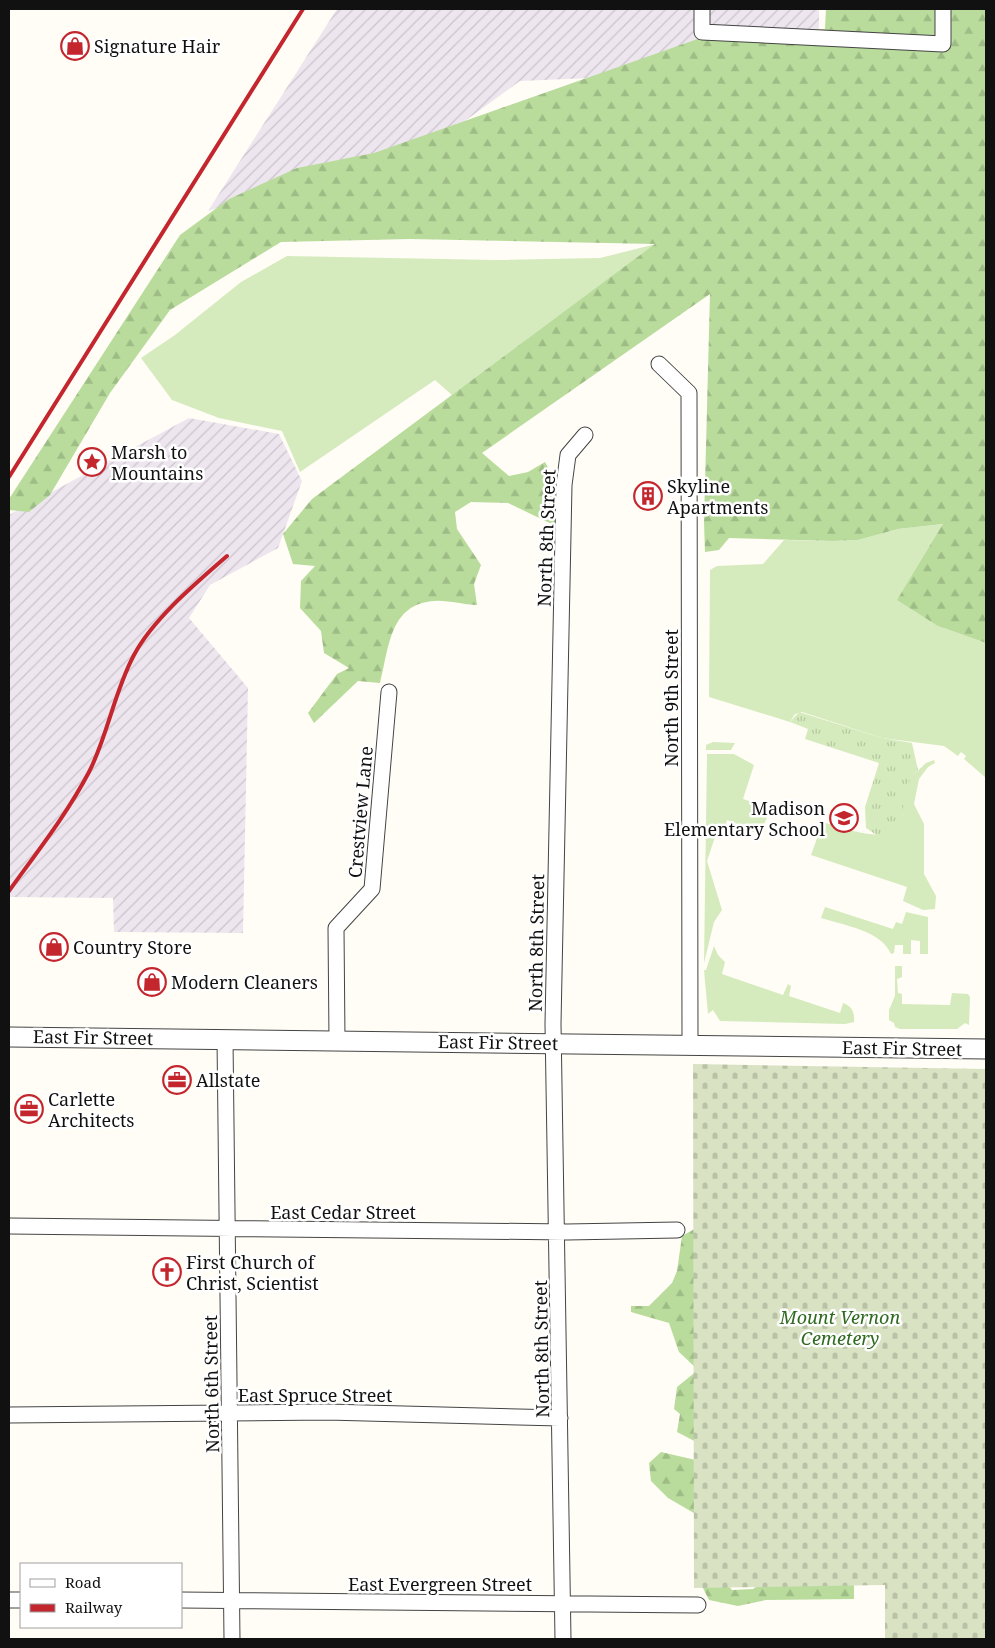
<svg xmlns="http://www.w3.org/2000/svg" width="995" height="1648" viewBox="0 0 995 1648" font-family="'Noto Serif',serif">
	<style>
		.industrial { fill: url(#industrial-furrows) }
		.grass { fill: #d5ebbd }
		.forest { fill: url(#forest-firs) }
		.cemetery { fill: url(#cemetery-stones) }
		.park { fill: url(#park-tufts) }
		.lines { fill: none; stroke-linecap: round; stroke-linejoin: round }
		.minor-casing { stroke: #444; stroke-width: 17 }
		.tertiary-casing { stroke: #444; stroke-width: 21 }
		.minor { stroke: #fff; stroke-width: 15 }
		.tertiary { stroke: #fff; stroke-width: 19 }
		.rail { stroke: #c4262e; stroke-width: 4 }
		.labels { text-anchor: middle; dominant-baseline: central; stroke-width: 5; stroke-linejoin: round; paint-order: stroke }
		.poi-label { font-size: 18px; fill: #111; stroke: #fff; text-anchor: start }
		.street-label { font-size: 18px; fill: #111; stroke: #fff }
		.park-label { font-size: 18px; font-style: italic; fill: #2f6b1f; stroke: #fff }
	</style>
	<defs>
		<pattern id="industrial-furrows" width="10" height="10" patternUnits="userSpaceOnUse" patternTransform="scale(1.25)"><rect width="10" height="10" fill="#eee6ef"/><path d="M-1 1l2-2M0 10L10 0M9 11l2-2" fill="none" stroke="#cbc4cc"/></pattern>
		<pattern id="forest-firs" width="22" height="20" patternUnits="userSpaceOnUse" patternTransform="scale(1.25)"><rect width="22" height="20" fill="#b9dc9c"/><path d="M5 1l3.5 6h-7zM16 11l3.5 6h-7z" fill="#9ebc85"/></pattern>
		<pattern id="cemetery-stones" width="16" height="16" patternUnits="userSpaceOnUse" patternTransform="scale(1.25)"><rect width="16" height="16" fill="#d9e3c4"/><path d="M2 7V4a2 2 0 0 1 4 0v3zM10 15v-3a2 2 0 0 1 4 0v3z" fill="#b9c2a7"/></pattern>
		<pattern id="park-tufts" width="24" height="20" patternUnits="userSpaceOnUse" patternTransform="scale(1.25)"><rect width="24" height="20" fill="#d5ebbd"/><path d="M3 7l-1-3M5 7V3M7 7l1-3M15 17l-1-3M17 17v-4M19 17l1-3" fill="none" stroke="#b6c8a1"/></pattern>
	</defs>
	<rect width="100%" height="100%" fill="#fffdf5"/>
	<path class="industrial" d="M337,9H819V49L639,76L520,81L451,131L208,211Z
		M189,418L279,434L302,481L278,548L210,585L189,618L248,688L243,933L114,932L113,898L9,897V515Z"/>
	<path class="grass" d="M656,244L452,395L435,380L300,472L282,431L219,418L172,400L141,358L175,335L241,282L287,256L494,260L600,258Z
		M944,524L938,626L986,643V787L985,777L964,759L966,756L961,752L958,756L944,746L882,738L802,712L795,714L790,722L709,697L710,570L717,566L763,564L784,540L833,541L858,540L898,529Z
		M713,742L735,743L731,750H706V745Z
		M707,754H734L754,765L743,799L771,808L760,834L738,827V824L727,820L721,839L715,837L707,861L722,910L714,922L704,963Z
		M934,760L935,763L928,767L919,779L914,804L924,824V874L936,896L935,909L923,910L903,901L907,887L811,855L823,822C847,830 869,837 895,834L903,815V793L910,778L926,763Z
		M825,907L893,929L896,922L902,924L906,912L928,917V954H920V941L911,940V954H903V945H895L894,953L891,954C882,931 843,925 821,918Z
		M714,946L718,955L725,962L722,974L783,995L788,984L791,986L789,996L840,1013L843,1003C852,1006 855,1013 854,1022L845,1024L720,1021L713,1010L708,1014L704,970H706Z
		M895,966H902V977L897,979L898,993L902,994V1004L950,1005L952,993L968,994L970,997L969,1025L965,1023L957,1029H900L895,1027L894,1023L889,1020V1010L895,996Z"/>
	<path class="forest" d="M826,9H986V643L938,626L897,600L943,524L898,529L858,540L833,541L729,538L719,550L705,552L704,522L710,294L482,453L509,476L528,472L545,462L556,482V526L508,503L471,502L455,512L457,529L481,565L474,584L477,605C464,605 447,600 435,601C389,603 389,649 380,683L358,681L314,723L308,713L337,674L349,668L324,653L321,631L300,608L301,581L315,566L293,564L283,534L312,499L655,244L410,239L281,242L170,310L110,393L50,495L29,512L9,510V499L180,235L229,199L297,168L374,153L706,36L825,29Z
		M698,1227L724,1580L732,1590L753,1589L764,1581H854V1599L766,1600L738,1606L709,1600L698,1578L699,1516L668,1498L651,1481L649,1463L661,1452L700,1461L702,1445L677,1432L680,1414L674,1409L677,1387L698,1370L679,1352L669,1323L631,1312V1306H649L672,1283L677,1271L682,1236Z"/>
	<path class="cemetery" d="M693,1064L986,1069V1639H885V1585L694,1588Z"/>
	<path class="park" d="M799,712L882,738L912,743L918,770C893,795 912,815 895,835L878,836L866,828L865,807L879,763L805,739L808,729L790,722Z"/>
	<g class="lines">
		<defs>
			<path id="minor" d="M702,9V32L943,44V9
				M659,364L689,393L690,1045
				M225,1039L232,1639
				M337,1040L336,928L372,889L389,692
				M9,1226L567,1232L677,1230
				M9,1415L327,1412L560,1418
				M9,1600H21
				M181,1600L698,1605
				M563,1639L553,1024L564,485L568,455L585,435"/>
			<path id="tertiary" d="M9,1037L986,1049"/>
		</defs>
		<use href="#minor" class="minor-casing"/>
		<use href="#tertiary" class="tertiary-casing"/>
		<use href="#minor" class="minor"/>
		<use href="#tertiary" class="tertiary"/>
		<path class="rail" d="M9,477L303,9
			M9,891C37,852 67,814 89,772C108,735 114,692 134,655C153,619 196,583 227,556"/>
	</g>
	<defs>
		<symbol id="shop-ring" viewBox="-11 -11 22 22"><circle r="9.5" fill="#fff" stroke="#c4262e" stroke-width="1.5"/><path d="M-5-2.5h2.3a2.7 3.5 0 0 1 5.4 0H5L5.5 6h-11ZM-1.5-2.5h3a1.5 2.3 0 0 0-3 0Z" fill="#c4262e"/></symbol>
		<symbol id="sight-ring" viewBox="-11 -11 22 22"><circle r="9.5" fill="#fff" stroke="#c4262e" stroke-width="1.5"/><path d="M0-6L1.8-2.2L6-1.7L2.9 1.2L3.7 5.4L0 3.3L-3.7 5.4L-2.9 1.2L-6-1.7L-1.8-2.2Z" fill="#c4262e"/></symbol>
		<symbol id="building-ring" viewBox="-11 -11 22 22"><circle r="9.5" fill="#fff" stroke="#c4262e" stroke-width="1.5"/><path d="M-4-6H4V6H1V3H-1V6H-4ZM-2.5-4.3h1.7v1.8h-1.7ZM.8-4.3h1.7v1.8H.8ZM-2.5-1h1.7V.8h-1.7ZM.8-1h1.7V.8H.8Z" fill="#c4262e"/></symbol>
		<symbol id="school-ring" viewBox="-11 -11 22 22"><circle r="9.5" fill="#fff" stroke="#c4262e" stroke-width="1.5"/><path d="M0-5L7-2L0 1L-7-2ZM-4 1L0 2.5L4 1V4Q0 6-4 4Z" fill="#c4262e"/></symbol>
		<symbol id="office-ring" viewBox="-11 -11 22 22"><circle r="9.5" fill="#fff" stroke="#c4262e" stroke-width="1.5"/><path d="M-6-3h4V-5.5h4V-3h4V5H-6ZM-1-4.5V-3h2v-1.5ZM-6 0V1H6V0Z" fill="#c4262e"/></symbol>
		<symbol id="church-ring" viewBox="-11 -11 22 22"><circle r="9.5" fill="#fff" stroke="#c4262e" stroke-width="1.5"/><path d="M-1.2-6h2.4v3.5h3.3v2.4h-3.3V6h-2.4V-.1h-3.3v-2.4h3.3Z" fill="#c4262e"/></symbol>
	</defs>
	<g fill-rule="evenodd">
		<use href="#shop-ring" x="59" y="30" width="32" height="32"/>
		<use href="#sight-ring" x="76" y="446" width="32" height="32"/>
		<use href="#building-ring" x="632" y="480" width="32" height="32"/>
		<use href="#school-ring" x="828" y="802" width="32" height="32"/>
		<use href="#shop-ring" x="38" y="931" width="32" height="32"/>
		<use href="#shop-ring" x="136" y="966" width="32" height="32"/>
		<use href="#office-ring" x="161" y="1064" width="32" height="32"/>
		<use href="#office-ring" x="13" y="1093" width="32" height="32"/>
		<use href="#church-ring" x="151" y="1256" width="32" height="32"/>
	</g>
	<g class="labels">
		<g class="poi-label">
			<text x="94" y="46">Signature Hair</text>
			<text x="111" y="452">Marsh to<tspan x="111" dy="21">Mountains</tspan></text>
			<text x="667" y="486">Skyline<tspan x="667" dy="21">Apartments</tspan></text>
			<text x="825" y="808" text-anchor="end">Madison<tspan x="825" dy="21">Elementary School</tspan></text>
			<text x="73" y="947">Country Store</text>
			<text x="171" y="982">Modern Cleaners</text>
			<text x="196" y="1080">Allstate</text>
			<text x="48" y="1099">Carlette<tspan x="48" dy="21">Architects</tspan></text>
			<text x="186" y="1262">First Church of<tspan x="186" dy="21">Christ, Scientist</tspan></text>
		</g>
		<g class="street-label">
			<text transform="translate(546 538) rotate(-88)">North 8th Street</text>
			<text transform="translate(671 698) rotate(-90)">North 9th Street</text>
			<text transform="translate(360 812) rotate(-85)">Crestview Lane</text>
			<text transform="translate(536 943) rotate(-89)">North 8th Street</text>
			<text transform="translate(93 1037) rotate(1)">East Fir Street</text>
			<text transform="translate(498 1042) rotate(1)">East Fir Street</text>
			<text transform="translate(902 1048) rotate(1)">East Fir Street</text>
			<text x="343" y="1212">East Cedar Street</text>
			<text transform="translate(541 1349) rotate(-91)">North 8th Street</text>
			<text transform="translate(211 1384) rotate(-91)">North 6th Street</text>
			<text x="315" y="1395">East Spruce Street</text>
			<text x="440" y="1584">East Evergreen Street</text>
		</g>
		<g class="park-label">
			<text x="840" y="1317">Mount Vernon<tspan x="840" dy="21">Cemetery</tspan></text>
		</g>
	</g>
	<rect width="995" height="1648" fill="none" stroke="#111111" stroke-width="20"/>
	<rect x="20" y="1563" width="162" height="65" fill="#ffffff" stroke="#a0a0a0"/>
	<rect x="30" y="1579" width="25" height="8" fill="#ffffff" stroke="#a0a0a0"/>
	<text x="65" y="1588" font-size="15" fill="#111111">Road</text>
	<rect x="30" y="1604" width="25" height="8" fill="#c4262e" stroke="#a0a0a0"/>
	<text x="65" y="1613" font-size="15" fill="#111111">Railway</text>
</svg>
